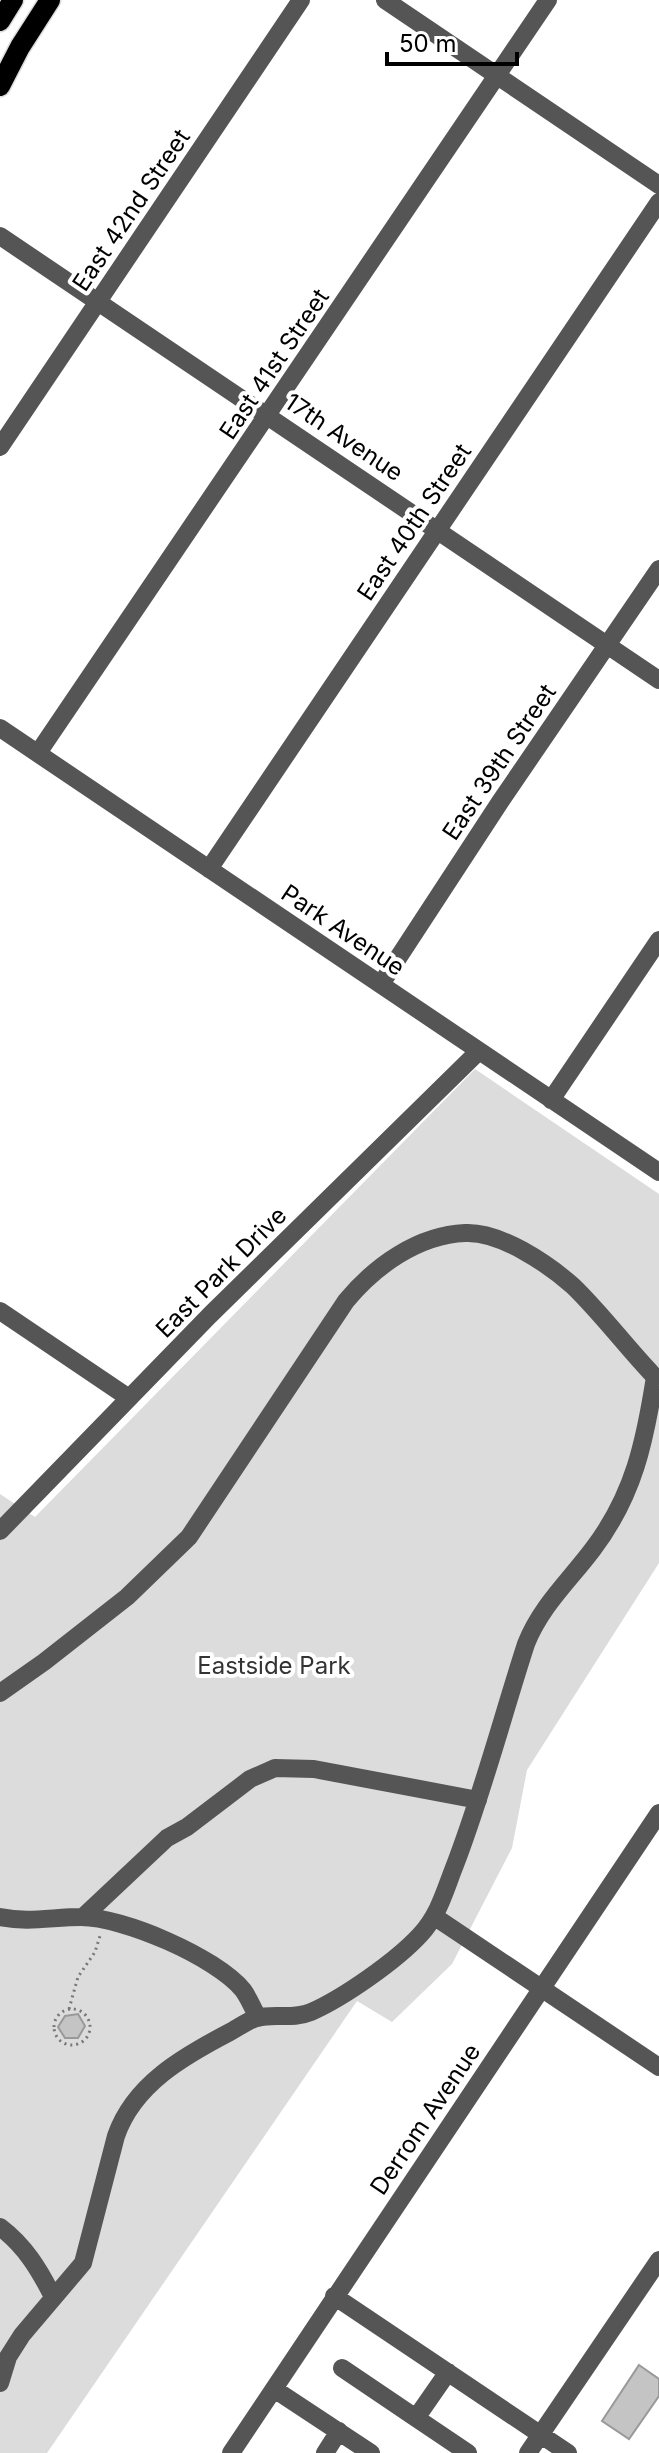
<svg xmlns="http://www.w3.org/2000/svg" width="659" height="2453" viewBox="0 0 659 2453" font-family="Inter,sans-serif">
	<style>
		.green { fill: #dcdcdc }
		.building { fill: #c4c4c4; stroke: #999; stroke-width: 2 }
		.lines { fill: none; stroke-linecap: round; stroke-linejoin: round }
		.major-casing { stroke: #dbdbdb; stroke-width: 23 }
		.path { stroke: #777; stroke-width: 3; stroke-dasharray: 2 4; stroke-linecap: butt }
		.minor { stroke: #555; stroke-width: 18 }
		.major { stroke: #000; stroke-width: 20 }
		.labels { text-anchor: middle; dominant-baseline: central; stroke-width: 8; stroke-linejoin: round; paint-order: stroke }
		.street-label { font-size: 24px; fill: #000; stroke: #fff }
		.park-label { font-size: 24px; fill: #333; stroke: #fff }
	</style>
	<rect width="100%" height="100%" fill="#fff"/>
	<path class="green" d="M475,1069L659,1194V1563L527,1770L512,1848L452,1964L392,2022L357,2001L47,2453H0V1494L35,1517Z"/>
	<path class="building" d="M78,2014L85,2026L78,2038H65L58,2027L65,2016Z
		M639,2365L659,2379V2396L629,2439L602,2421Z"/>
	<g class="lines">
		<defs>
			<path id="major" d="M0,21L13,0
				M0,86L20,47L50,0"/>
		</defs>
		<use href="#major" class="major-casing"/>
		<path class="path" d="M69,2009L78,1977L95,1952L100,1936
			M54 2027a18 18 0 1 1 36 0a18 18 0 1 1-36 0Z"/>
		<path class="minor" d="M385,0L659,185
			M0,236L659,680
			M0,447L301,0
			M0,728L659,1172
			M38,753L548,0
			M209,869L659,202
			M381,984L500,802L659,569
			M551,1100L659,940
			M0,1311L129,1398
			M0,1531L210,1315L479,1051
			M0,1693L44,1662L127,1597L189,1537L346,1301C375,1266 418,1235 465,1233C500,1231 548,1264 573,1286C602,1314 627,1348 655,1377
			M0,1917C28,1923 53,1917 81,1917C123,1917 216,1957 243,1990C249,1998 253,2009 258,2017
			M83,1917L167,1838L187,1827L250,1779L275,1768L314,1769L478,1800
			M435,1917L659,2067
			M0,2227C25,2246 39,2269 53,2297
			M334,2296L568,2453
			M342,2368L416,2418
			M448,2372L416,2418L468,2453
			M0,2383L8,2357L22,2335L83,2263L116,2136C134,2084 184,2056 230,2032C238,2028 248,2020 257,2018C274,2013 292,2020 311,2012C343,1998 396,1961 420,1935C439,1915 445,1890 455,1865C483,1792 502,1718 526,1644C541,1606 569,1581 593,1549C634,1495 645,1441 655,1377
			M274,2389L371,2453
			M231,2453L659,1813
			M325,2453L339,2431
			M528,2453L659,2260"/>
		<use href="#major" class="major"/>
	</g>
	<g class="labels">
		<g class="street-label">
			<text transform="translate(131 210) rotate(-56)">East 42nd Street</text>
			<text transform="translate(274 364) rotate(-56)">East 41st Street</text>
			<text transform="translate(344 437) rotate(34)">17th Avenue</text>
			<text transform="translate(414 522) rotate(-56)">East 40th Street</text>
			<text transform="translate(499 762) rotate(-56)">East 39th Street</text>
			<text transform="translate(343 930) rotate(34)">Park Avenue</text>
			<text transform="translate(221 1272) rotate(-45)">East Park Drive</text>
			<text transform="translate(425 2119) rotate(-56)">Derrom Avenue</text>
		</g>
		<g class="park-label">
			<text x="274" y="1665">Eastside Park</text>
		</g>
	</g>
	<path d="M387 52v12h130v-12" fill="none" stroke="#000000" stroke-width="4"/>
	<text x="399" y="52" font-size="24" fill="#000000" stroke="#ffffff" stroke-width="6" paint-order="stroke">50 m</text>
</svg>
